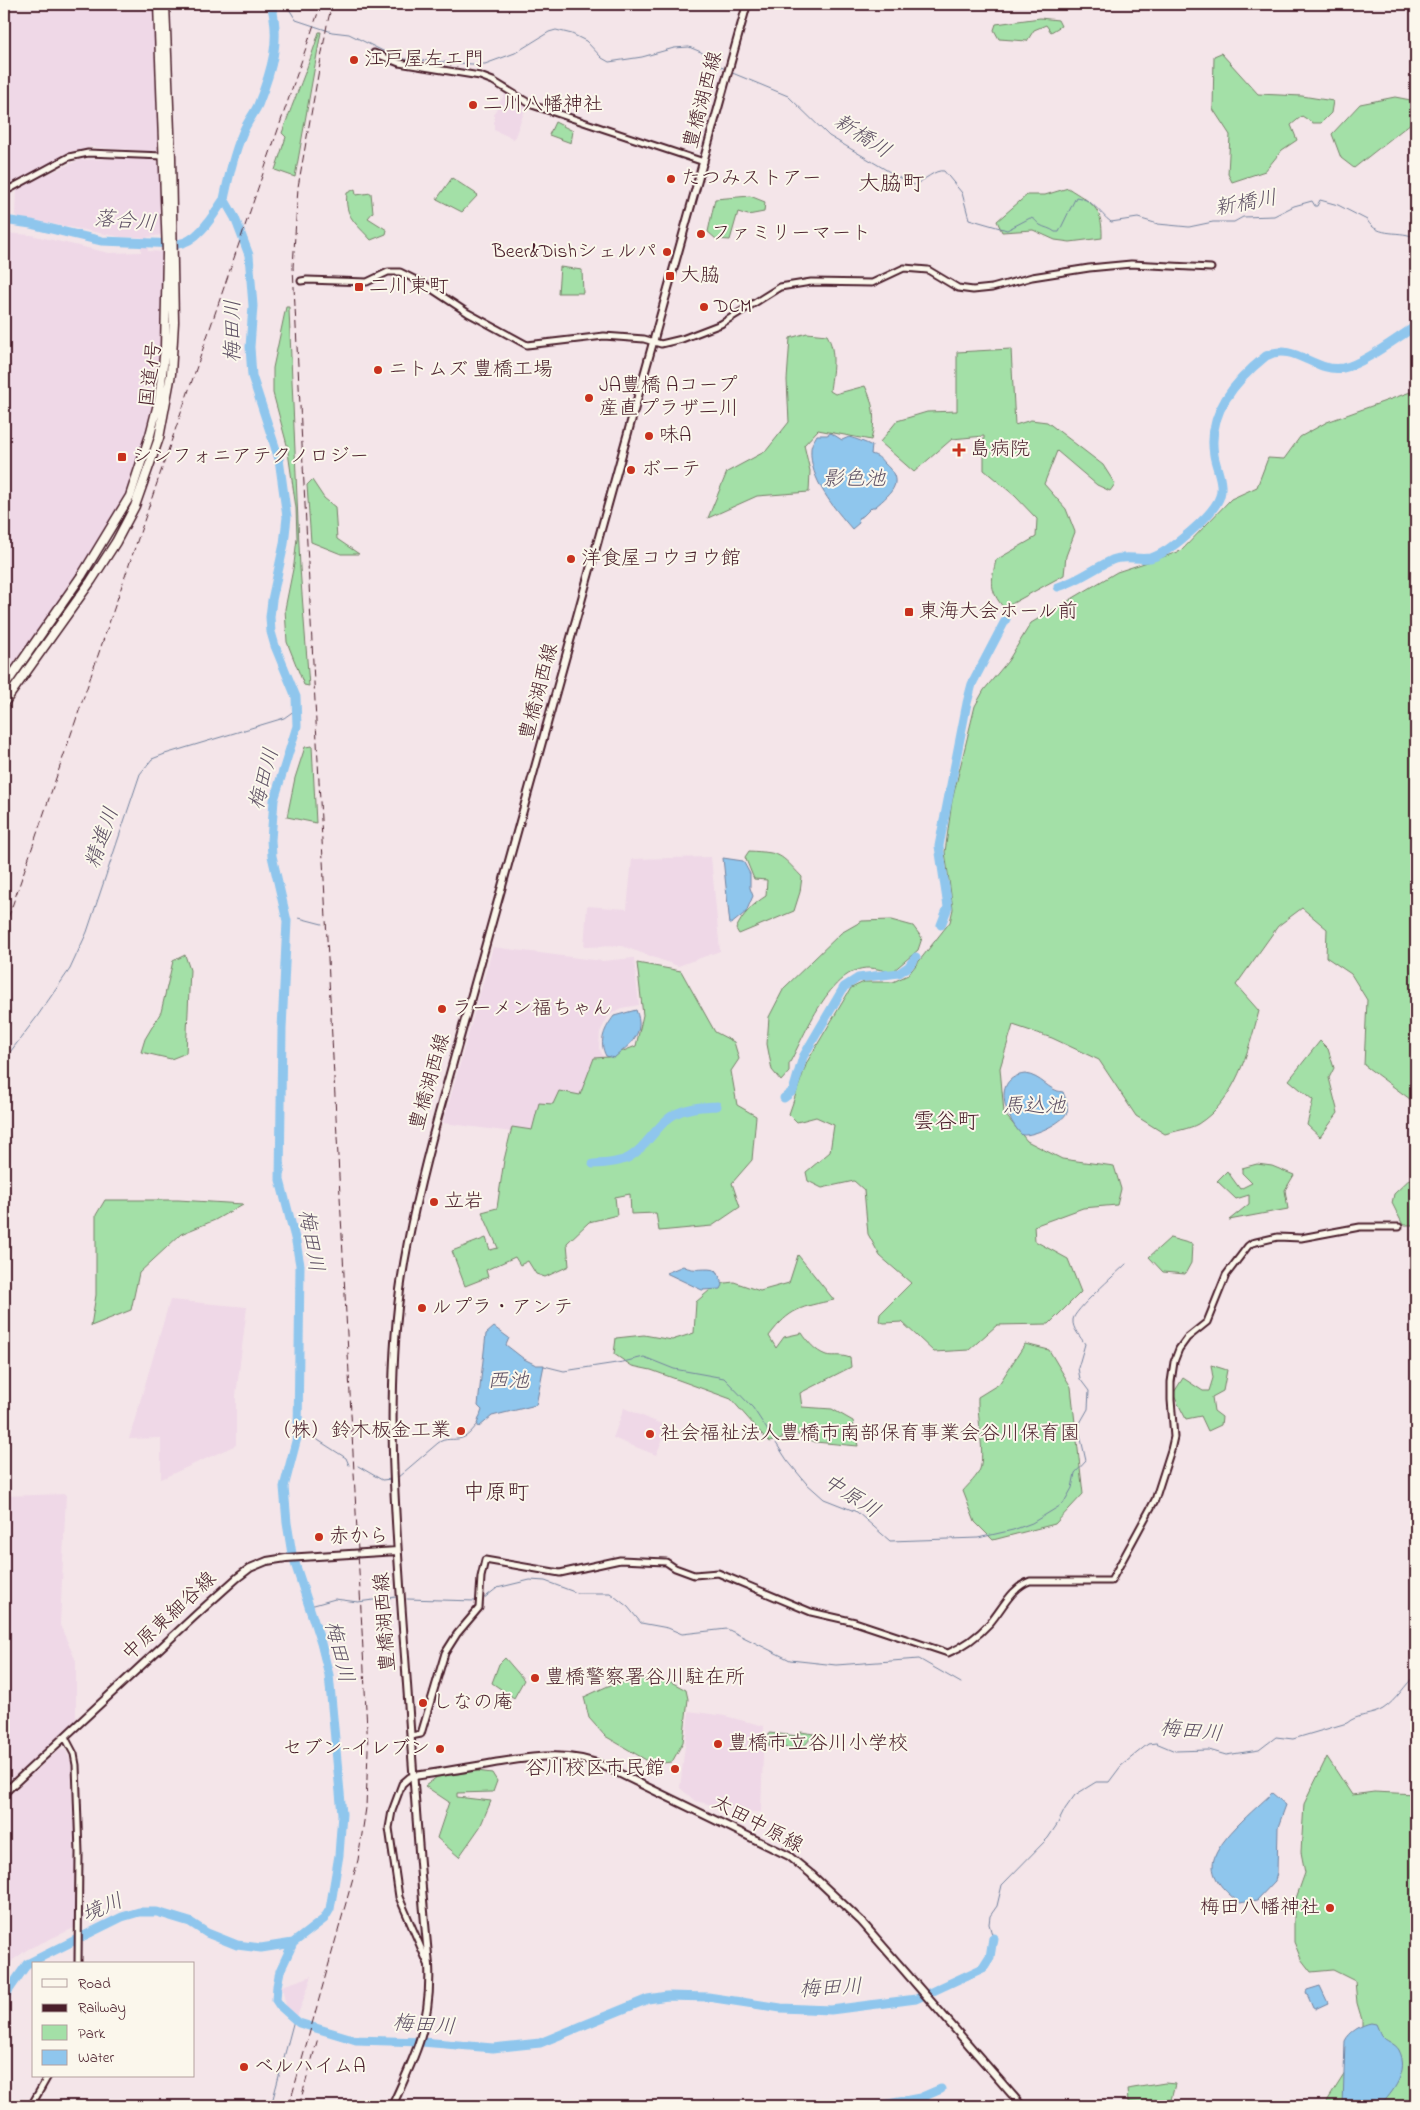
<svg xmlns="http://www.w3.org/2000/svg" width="1420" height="2110" viewBox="0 0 1420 2110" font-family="'Indie Flower','Klee One',sans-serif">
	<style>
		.built { fill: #efd8e7 }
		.green { fill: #a3e0a7; stroke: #768069 }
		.water { fill: #8fc6ed; stroke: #73839f }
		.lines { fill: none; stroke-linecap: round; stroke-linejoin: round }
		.stream { stroke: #73839f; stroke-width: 1 }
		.river { stroke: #8fc6ed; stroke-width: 9 }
		.minor-casing { stroke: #4a1f2b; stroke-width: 9 }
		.major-casing { stroke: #4a1f2b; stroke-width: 10 }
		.highway-casing { stroke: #4a1f2b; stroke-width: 11 }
		.minor { stroke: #fbf7ec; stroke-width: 5 }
		.major { stroke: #fbf7ec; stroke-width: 6 }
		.highway { stroke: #fbf7ec; stroke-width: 8 }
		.rail { stroke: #4a1f2b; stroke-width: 1; stroke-dasharray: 8 4; stroke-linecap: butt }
		.poi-dot { fill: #c8321e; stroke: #fbf7ec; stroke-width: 2 }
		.labels { text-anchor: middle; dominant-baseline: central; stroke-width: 4; stroke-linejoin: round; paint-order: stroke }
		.poi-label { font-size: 20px; fill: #4a1f2b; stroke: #fbf7ec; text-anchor: start }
		.street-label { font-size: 20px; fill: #4a1f2b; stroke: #fbf7ec }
		.water-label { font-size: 21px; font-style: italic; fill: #5f5165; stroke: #fbf7ec }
		.quarter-label { font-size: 22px; fill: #4a1f2b; stroke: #fbf7ec }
	</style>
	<rect width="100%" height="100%" fill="#f4e5e9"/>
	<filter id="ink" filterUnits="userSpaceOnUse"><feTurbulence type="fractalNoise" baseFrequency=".02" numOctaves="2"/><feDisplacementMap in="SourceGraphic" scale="10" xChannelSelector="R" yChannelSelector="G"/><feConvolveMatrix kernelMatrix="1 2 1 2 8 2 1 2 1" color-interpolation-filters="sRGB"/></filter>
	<g filter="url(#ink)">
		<path class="built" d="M153,10L159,152L91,147L72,153L4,188V11Z
			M506,92L527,105L514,139L494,130V113Z
			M125,158L160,161L162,235L148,237V251L163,252V331L155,393L143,446L135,471L126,495L115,517L96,548L7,675L4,674V233L31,235L109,253L141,252L142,237H121L16,217L17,188L79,160Z
			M711,857L720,951L678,966L622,946L584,947L587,906L627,909L632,859Z
			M493,947L602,961L634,958L639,1005L622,1008L609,1015L600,1032L599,1048L607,1064L579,1099L535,1135L443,1123Z
			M170,1300L247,1307L236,1396V1445L161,1479V1438L129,1439Z
			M624,1408L668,1427L656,1455L613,1438Z
			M66,1494L60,1625L76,1661V1722L4,1787V1496Z
			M689,1711L725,1716L764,1726L761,1812H743L695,1801L680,1788Z
			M60,1749H65L71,1762L74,1847V1928L28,1949L13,1960L4,1974V1800Z
			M312,1976L297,2017L286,2006L282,1986Z"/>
		<path class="green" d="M1040,18L1058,20L1061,26L1051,32L1046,25L1034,30L1027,41L999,39L994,30L996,24Z
			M319,32H321L295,177L275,170L286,137L282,133C294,99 309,66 319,32Z
			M1221,53L1258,94L1302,96L1333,101L1331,113L1321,123H1313L1302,116L1291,125L1297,140L1282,150L1265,171L1232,182L1228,174L1230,135L1213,109L1214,56Z
			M1395,97L1416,101V119L1354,168L1341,158L1332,134L1360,104Z
			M555,122L573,131L571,143L549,135Z
			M452,178L478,195L462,212L437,199Z
			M1068,188C1091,203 1103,206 1102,238L1070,242L1055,240L1033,230L1002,232L997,221L1027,195H1045Z
			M355,189L356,195L371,193L373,212L368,218L387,230L386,234L371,240C356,223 344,217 347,193Z
			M750,196L765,202L764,212L748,215L738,212L730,240L716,239L708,232L715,199Z
			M560,267L582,270L583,293H558Z
			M286,307H289V310L300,568L309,686L304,685L287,642L285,609L294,564L297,538L296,508L287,445L273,393V368Z
			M807,333L827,335C837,352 832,373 830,391L835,394L865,386C874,403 876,422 871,440L818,430L804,445L810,471L809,492L757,496L708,518L727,472L766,451L789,422L787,380L790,338Z
			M1011,349L1015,425L1031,420L1047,422L1103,465L1115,484L1110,491L1097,485L1057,451L1044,484L1066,509L1075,532L1066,556L1064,575L1004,608C989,590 991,582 996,560L1036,537L1037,519L1015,496L984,470V436L952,439L914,472L880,442L897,421L927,412L957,411V352Z
			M1416,390V1109L1414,1102L1364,1065L1367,1000L1351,974L1326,957L1327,929L1302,908L1278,926L1236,985L1259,1011C1248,1052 1236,1100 1198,1124C1189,1129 1175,1131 1165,1134L1136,1116L1099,1060L1052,1038L1013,1025L1000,1068L1004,1113L1027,1141L1062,1159L1114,1166L1121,1189L1117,1205L1083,1208L1034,1226L1035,1241L1068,1259L1081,1292L1049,1324L997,1325L969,1350L934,1352L902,1322L884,1323L879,1321L880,1314L911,1283L880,1256L868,1234L864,1190L854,1181L822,1188L808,1181L806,1172L830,1152L834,1125L816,1117L797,1122L789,1114L807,1062L851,988L864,982H893L908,975L950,922L953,909L945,852L952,801L975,706L984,690L1008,661L1031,623L1117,572L1181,551L1231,499L1257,487L1268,458L1284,459L1300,437L1327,422Z
			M312,480L324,498L335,507L337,539L359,554H341L311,542L307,485Z
			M312,746L316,823L287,817L295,778L305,747Z
			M749,851C782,853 779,853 802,877L800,892L794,911L739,934L736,929C742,915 753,904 766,896L767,880L754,879L745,857Z
			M891,920L913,926L922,938L918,950L892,972C885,971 876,968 869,968C830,967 805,1035 789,1064V1072L781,1081L772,1070L767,1044L769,1017L784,988L841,933L862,921Z
			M185,955L190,970L186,1053L171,1059L141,1052L145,1039L161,1012L173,961Z
			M637,963L681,971L715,1032L734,1042L739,1059L731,1071L737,1105L756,1116L752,1160L732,1183L740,1207L712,1226L659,1231L656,1213L631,1214L630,1194L615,1197L617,1215L589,1222L567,1243L569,1266L545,1277L536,1274L528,1261L520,1265L515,1257L486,1270L488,1277L465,1286L452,1251L486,1238L490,1250L498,1248L482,1212L497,1208L504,1160L512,1127L532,1130L539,1103L553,1104L559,1091L580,1095L594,1058L608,1057L636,1046L643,1015Z
			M1320,1041L1328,1049L1334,1068L1329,1078L1338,1113L1320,1137L1307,1125L1313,1100L1289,1080Z
			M1257,1164L1272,1166L1294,1175L1285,1190L1288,1209L1229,1220L1249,1204V1195L1236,1199L1217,1181L1227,1171L1240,1189L1252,1183L1242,1173V1168Z
			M1416,1173V1225H1403L1392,1203L1394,1194Z
			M105,1200H178L243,1204L215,1220L181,1234L139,1273L131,1310L91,1326L96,1295V1215Z
			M1170,1238L1192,1244L1191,1263L1185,1274L1163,1272L1149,1257Z
			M798,1255L834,1300C801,1307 790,1308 769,1336L776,1348L784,1337L802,1333C808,1342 815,1351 826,1355C832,1357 840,1354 850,1358L851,1367L800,1393L802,1407L832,1409L853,1421L858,1446L815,1442L784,1429L782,1439L769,1442L731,1399L651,1370L632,1366L614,1354L616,1338L644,1335L672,1340L694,1333L696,1302L717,1284L734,1282L760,1291L789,1283Z
			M1025,1344L1049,1350L1071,1387L1083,1494L1055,1524L993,1540L975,1522L963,1491C968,1485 978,1476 980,1469C985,1455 977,1416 978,1397L999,1384Z
			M1211,1365L1227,1370L1223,1391L1212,1397L1214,1411L1222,1417L1221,1425L1208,1431L1201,1416L1186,1419L1173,1394L1183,1378L1203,1391H1209L1213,1378Z
			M505,1658L524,1680L514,1698L492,1683L499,1664Z
			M639,1679L671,1682L686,1690L688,1699L683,1742L672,1762L653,1764L605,1736L589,1718L584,1697L608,1686Z
			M801,1732L814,1734L802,1749L769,1746V1733L799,1736Z
			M1327,1757L1352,1795L1374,1792L1416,1794V2106H1324L1347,2070L1362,2038V2020L1357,2003L1355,1981L1333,1970L1311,1972L1301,1959L1294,1942V1904L1305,1873L1301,1852L1304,1804Z
			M477,1771L492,1773L497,1781L493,1792L457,1793V1797L491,1801L480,1827L459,1857L437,1838L449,1802L425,1786L437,1777Z
			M1165,2083L1175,2084L1171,2100L1157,2101L1156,2106L1128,2102L1127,2089Z"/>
		<path class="water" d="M831,433L842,440L849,437C856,439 865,442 872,446L871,454C878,456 880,458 884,463C905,481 893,492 875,507H872L863,516L858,518L859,523L852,529C834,508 809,479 811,449C811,444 815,439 817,435H827Z
			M723,858L743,861L750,874V888L753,896L746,912L730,925Z
			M636,1010C646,1034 630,1044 614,1058L606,1056C598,1041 605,1028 614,1016Z
			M1025,1074C1042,1076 1048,1091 1063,1092C1065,1098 1069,1105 1067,1112C1063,1123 1034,1136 1022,1135C1006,1119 990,1078 1025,1074Z
			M683,1266C696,1273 706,1266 717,1271L723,1285L721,1289L702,1290L666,1273Z
			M494,1327L509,1338L506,1345L524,1359L536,1365H544L536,1405L492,1416L479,1427L477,1424L482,1410L478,1406L479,1396L486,1334Z
			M1272,1793L1286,1805L1278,1827L1277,1873L1275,1881L1257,1900L1240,1903C1228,1894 1214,1882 1213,1867C1211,1844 1257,1808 1272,1793Z
			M1320,1986L1328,2003L1315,2009L1313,2008L1306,1992L1307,1990Z
			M1371,2023L1376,2024C1378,2028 1379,2032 1381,2035C1385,2041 1395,2043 1399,2050C1410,2071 1393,2092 1380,2106H1343L1345,2041C1349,2032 1361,2025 1371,2023Z"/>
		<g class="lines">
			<path class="stream" d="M286,4L296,20L332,32L349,34L387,53L404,59L472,64H485L515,53L549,32L556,30L572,34L586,41L602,58L609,62L642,57L674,48L689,47L701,52L726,70
				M730,72L788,96L829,136L905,181L914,185C924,181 935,169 944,171L962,193L969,219L1007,230L1030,218C1036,219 1036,222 1040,225C1045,228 1050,228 1055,232H1059L1076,197C1093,199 1099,213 1111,222L1138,218L1158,224L1189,227L1213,222H1234L1243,217L1274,216L1294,206L1312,201L1315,206H1317L1320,200L1338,205L1367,220C1378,239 1401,229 1416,238
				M299,918L322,924
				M4,1060L36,1018L70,969L87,932L140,774L152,759L165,754L284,718L298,708
				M544,1366L564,1371L623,1362L644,1357L674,1369L724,1378L753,1408L787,1460L806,1483L824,1499L857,1512L890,1541L978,1538L1013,1530L1032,1523L1063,1504L1072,1488L1075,1473L1086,1461L1079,1430L1080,1423L1088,1409L1089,1391L1080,1379L1078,1368L1085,1344C1081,1337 1072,1329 1073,1320C1073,1311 1117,1273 1126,1264
				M298,1434L310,1435L346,1458L349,1465
				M358,1466L382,1480L391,1479
				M397,1478L438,1443C446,1437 453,1441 462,1438C469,1436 473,1429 478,1424
				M407,1599L475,1601
				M483,1599L497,1588L530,1580L545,1581L577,1593H610L628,1607L641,1623L668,1628L682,1634L727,1629L790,1660L836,1665L919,1659L961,1683
				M307,1604L314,1605L335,1599L358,1602L396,1597
				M993,1938L989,1924L990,1916L997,1906L1002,1885L1048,1838L1058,1823L1065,1809L1075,1795L1096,1782H1109L1121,1766L1148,1744L1156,1743L1175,1751L1209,1750L1226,1755L1259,1750L1276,1737L1293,1739L1347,1723C1357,1714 1372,1716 1383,1709C1397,1700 1405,1684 1416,1675
				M271,2106L294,2020"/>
			<path class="river" d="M271,4C281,40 272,70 258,105C254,114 247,122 243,132C234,153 229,176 224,199L235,218L249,255L253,306L250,347L252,376L279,459L287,517L284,544L272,600L270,617L271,632L275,646L296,697L297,726L274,800L271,840L272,856L287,921L282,1029L280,1180L296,1242L300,1265L298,1434L284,1487L287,1523L292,1554L321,1643L329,1675L342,1814L339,1855L330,1909L324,1919L293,1943L280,1971L277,1986L276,2000L280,2006L299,2023L356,2040L422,2042L493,2048L540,2043L648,1999L667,1996L708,1997L781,2008L831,2010L916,1999L983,1968L990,1957L993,1938
				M4,220L31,224L102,241L178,244C199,241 213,215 224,199
				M1058,587C1078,581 1093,569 1112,560C1125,555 1137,560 1150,558C1168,554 1215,514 1220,496C1224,482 1216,468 1214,455C1207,413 1235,381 1266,356C1294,341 1314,373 1343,368C1363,364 1398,337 1416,326
				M941,925L948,907L939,846L967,703L972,684L1006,619
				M784,1098L793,1091L803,1057L844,987L858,978L899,973L908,967L916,957
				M593,1164C628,1163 633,1158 655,1132C661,1125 667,1118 675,1114C689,1107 703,1107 717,1106
				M4,1997L27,1964L122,1917L139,1912H157L190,1922L207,1933L237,1945L261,1948L293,1943
				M878,2106L920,2098L941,2089"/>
			<defs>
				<path id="minor" d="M374,53L399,63L480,76L493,81L532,105L704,162
					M4,192L69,157L88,153L163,156
					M301,281L307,280L367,282L388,272H400L424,284L468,313L527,345L604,336L644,339L661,344L682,339L721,324L780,287L811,282L872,283L904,268L928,270L958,288L973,290L992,288L1032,277L1089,268L1131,264L1211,268
					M411,1736L421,1734L445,1653L457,1634L479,1608L481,1577L485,1560L560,1573L620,1560L666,1562L675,1568L694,1575L718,1573L811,1612L855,1622L948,1653C963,1647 979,1635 990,1623C1002,1609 1012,1587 1030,1581H1111L1155,1500L1171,1450L1174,1437L1171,1400V1382L1174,1362L1179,1349L1187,1338L1207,1322L1226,1275L1248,1246L1252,1243L1278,1237L1301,1238L1360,1227H1399
					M65,1737L74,1754L76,1765L79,1853L78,1964
					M414,1776L410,1777L402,1784L392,1811L389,1828L399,1897L428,1964
					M31,2106L48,2076"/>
				<path id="major" d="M414,1776C441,1772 467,1768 494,1763C533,1757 569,1750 606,1767L789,1856L811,1874L861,1921L1022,2106
					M4,1793L198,1613L237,1578L250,1568L267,1561L286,1558L397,1551
					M392,2106C415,2057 432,2022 429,1965C418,1858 412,1750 404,1643C396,1525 385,1407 400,1290C408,1230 423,1171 439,1113L747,4"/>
				<path id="highway" d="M4,687L82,575L130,496L150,435L159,400L165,348L167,252L158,4
					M4,703L91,581L116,542L135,506L159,438L171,374L174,322L171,157L165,4"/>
			</defs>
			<use href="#minor" class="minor-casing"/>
			<use href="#major" class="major-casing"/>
			<use href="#highway" class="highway-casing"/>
			<use href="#minor" class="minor"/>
			<use href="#major" class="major"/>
			<use href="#highway" class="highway"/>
			<path class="rail" d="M4,930L321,4
				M289,2106L358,1860L366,1808L368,1749L293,267L298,187L327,25L332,4
				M299,2106L318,2038"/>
		</g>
	</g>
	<g class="poi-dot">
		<circle cx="354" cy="60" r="5"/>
		<circle cx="473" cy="105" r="5"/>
		<circle cx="671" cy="179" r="5"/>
		<circle cx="701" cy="234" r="5"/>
		<circle cx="667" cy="252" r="5"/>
		<rect x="665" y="271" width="10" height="10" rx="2.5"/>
		<rect x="354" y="282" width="10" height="10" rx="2.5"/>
		<circle cx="704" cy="307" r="5"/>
		<circle cx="378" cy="370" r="5"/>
		<circle cx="589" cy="398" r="5"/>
		<circle cx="649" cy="436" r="5"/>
		<path d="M956.5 442.5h5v5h5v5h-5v5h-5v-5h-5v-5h5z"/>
		<rect x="117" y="452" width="10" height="10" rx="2.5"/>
		<circle cx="631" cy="470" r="5"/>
		<circle cx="571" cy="559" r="5"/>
		<rect x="904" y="607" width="10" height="10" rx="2.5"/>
		<circle cx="442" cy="1009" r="5"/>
		<circle cx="434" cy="1202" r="5"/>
		<circle cx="422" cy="1308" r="5"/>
		<circle cx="461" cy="1431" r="5"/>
		<circle cx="650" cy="1434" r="5"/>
		<circle cx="319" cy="1537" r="5"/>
		<circle cx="535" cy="1678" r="5"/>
		<circle cx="423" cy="1703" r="5"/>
		<circle cx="718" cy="1744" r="5"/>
		<circle cx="440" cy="1749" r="5"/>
		<circle cx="675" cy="1769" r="5"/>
		<circle cx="1330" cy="1908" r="5"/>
		<circle cx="244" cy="2067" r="5"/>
	</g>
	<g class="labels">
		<g class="poi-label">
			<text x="364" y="60">江戸屋左エ門</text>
			<text x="483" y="105">二川八幡神社</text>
			<text x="681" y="179">たつみストアー</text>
			<text x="711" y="234">ファミリーマート</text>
			<text x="657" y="252" text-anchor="end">Beer&amp;Dishシェルパ</text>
			<text x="680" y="276">大脇</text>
			<text x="369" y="287">二川東町</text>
			<text x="714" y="307">DCM</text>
			<text x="388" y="370">ニトムズ 豊橋工場</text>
			<text x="599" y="386">JA豊橋 Aコープ<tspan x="599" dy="23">産直プラザ二川</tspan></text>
			<text x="659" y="436">味A</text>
			<text x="970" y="450">島病院</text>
			<text x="132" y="457">シンフォニアテクノロジー</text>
			<text x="641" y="470">ボーテ</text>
			<text x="581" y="559">洋食屋コウヨウ館</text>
			<text x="919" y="612">東海大会ホール前</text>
			<text x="452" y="1009">ラーメン福ちゃん</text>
			<text x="444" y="1202">立岩</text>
			<text x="432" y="1308">ルプラ・アンテ</text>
			<text x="451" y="1431" text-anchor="end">（株）鈴木板金工業</text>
			<text x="660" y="1434">社会福祉法人豊橋市南部保育事業会谷川保育園</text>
			<text x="329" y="1537">赤から</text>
			<text x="545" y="1678">豊橋警察署谷川駐在所</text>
			<text x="433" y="1703">しなの庵</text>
			<text x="728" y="1744">豊橋市立谷川小学校</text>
			<text x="430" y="1749" text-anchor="end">セブン-イレブン</text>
			<text x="665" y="1769" text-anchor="end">谷川校区市民館</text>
			<text x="1320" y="1908" text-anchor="end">梅田八幡神社</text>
			<text x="254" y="2067">ベルハイムA</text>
		</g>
		<g class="street-label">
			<text transform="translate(704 100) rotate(-75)">豊橋湖西線</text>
			<text transform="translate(152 374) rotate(-83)">国道1号</text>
			<text transform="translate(540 692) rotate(-75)">豊橋湖西線</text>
			<text transform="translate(431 1082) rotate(-74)">豊橋湖西線</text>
			<text transform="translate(170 1617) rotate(-43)">中原東細谷線</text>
			<text transform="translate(386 1622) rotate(-94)">豊橋湖西線</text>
			<text transform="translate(757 1825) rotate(28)">太田中原線</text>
		</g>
		<g class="water-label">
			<text transform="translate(862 137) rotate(33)">新橋川</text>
			<text transform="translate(1246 204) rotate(-10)">新橋川</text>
			<text transform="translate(125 222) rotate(5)">落合川</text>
			<text transform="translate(234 331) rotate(-90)">梅田川</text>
			<text x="854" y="480">影色池</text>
			<text transform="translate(265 779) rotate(-75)">梅田川</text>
			<text transform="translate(103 838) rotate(-71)">精進川</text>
			<text x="1034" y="1107">馬込池</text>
			<text transform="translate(310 1241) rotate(80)">梅田川</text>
			<text x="508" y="1382">西池</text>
			<text transform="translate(851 1497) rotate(33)">中原川</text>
			<text transform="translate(338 1652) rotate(76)">梅田川</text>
			<text transform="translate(1191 1732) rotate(6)">梅田川</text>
			<text transform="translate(103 1909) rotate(-23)">境川</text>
			<text transform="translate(831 1989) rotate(-3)">梅田川</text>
			<text transform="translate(424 2026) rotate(4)">梅田川</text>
		</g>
		<g class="quarter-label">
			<text x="891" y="185">大脇町</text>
			<text x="946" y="1123">雲谷町</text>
			<text x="496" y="1494">中原町</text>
		</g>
	</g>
	<rect width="1420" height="2110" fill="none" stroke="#fbf7ec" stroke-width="20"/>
	<rect x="10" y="10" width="1400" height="2090" fill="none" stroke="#4a1f2b" stroke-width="2" filter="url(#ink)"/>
	<rect x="32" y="1962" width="162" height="115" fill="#fbf7ec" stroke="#b4a19f"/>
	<rect x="42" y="1979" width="25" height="8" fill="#fbf7ec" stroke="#b4a19f"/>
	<text x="78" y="1988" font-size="15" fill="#4a1f2b">Road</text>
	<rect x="42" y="2004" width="25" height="8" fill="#4a1f2b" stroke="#b4a19f"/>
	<text x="78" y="2012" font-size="15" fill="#4a1f2b">Railway</text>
	<rect x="42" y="2025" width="25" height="15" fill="#a3e0a7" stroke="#b4a19f"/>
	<text x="78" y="2038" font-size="15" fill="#4a1f2b">Park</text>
	<rect x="42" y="2050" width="25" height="15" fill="#8fc6ed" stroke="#b4a19f"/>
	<text x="78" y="2062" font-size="15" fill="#4a1f2b">Water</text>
</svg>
